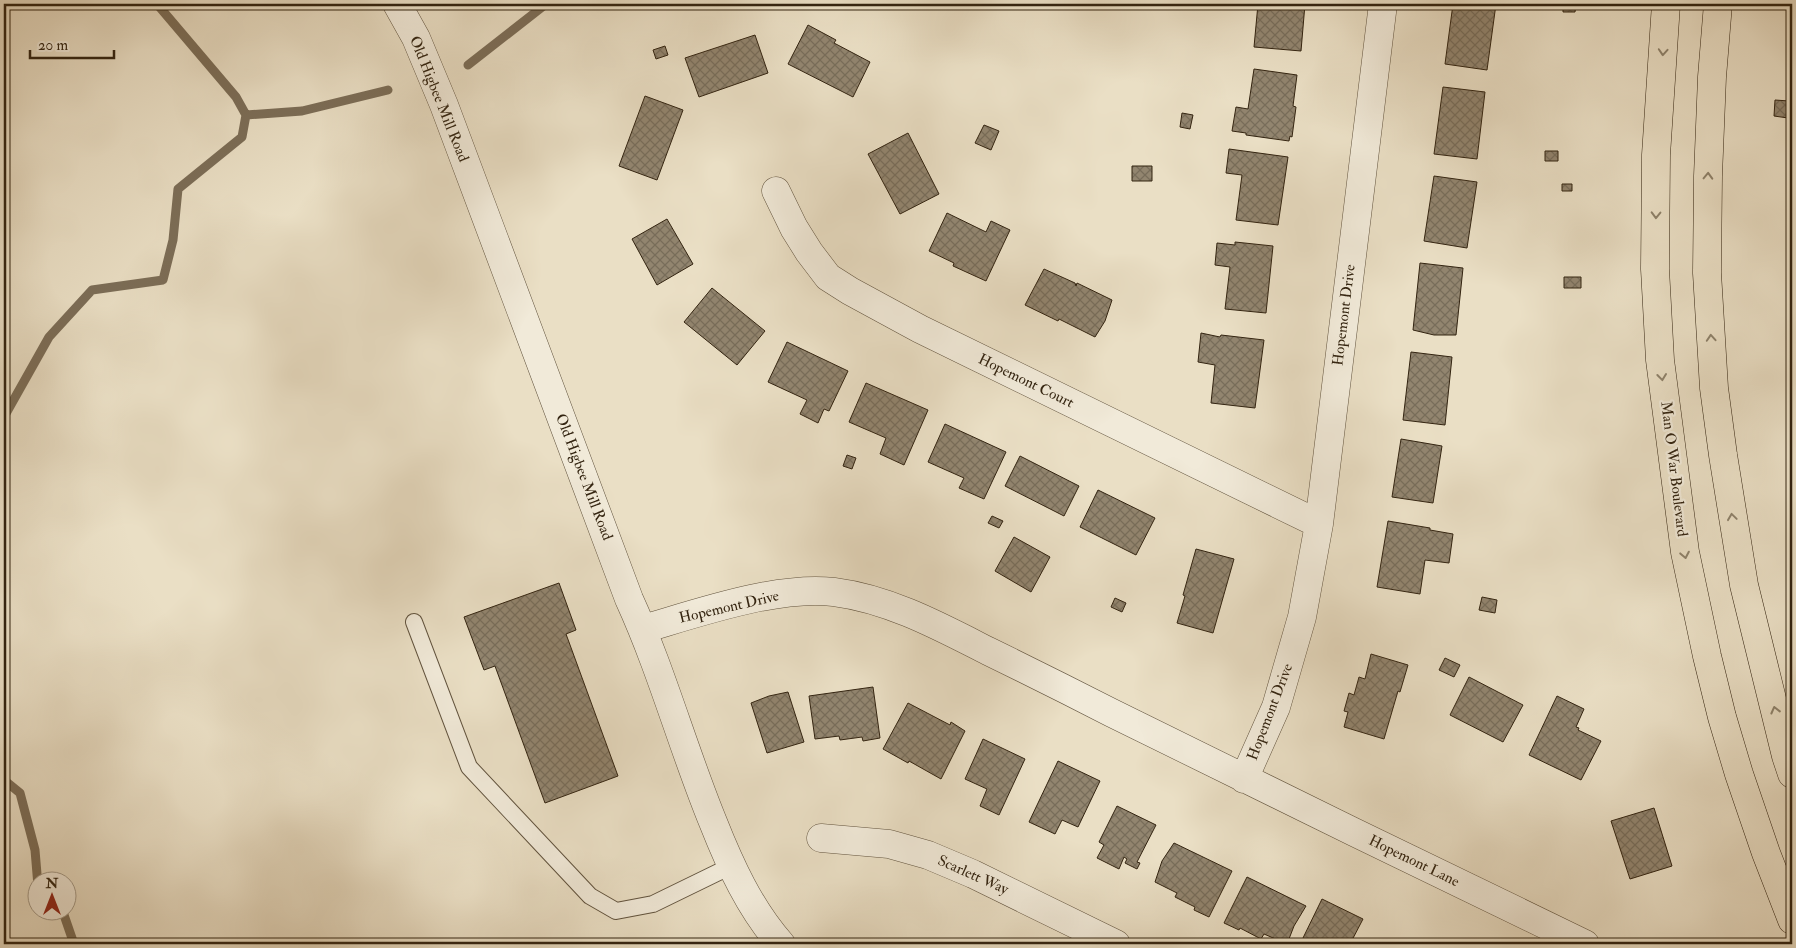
<svg xmlns="http://www.w3.org/2000/svg" width="1796" height="948" viewBox="0 0 1796 948" font-family="'IM FELL Double Pica',serif">
	<style>
		.lines { fill: none; stroke-linecap: round; stroke-linejoin: round }
		.stream { stroke: #7c6e58; stroke-width: 9 }
		.building { fill: url(#building-cross-hatch); stroke: #332411 }
		.service-casing { stroke: #61533e; stroke-width: 18 }
		.minor-casing { stroke: #61533e; stroke-width: 29 }
		.tertiary-casing { stroke: #61533e; stroke-width: 29 }
		.primary-casing { stroke: #332411; stroke-width: 29 }
		.service { stroke: #f1ead9; stroke-width: 16 }
		.minor { stroke: #f1ead9; stroke-width: 28 }
		.tertiary { stroke: #f1ead9; stroke-width: 28 }
		.primary { stroke: #eadfc5; stroke-width: 28 }
		.oneway { stroke: #8e826b }
		.labels { text-anchor: middle; dominant-baseline: central; stroke-width: 4.5; stroke-linejoin: round; paint-order: stroke }
		.street-label { font-size: 15px; fill: #332411; stroke: #f1ead9 }
	</style>
	<defs>
		<pattern id="building-cross-hatch" width="8" height="8" patternUnits="userSpaceOnUse" patternTransform="scale(1.25)"><rect width="8" height="8" fill="#92856f"/><path d="M0 0l8 8M0 8l8-8" fill="none" stroke="#786d5a"/></pattern>
	</defs>
	<rect width="100%" height="100%" fill="#eadfc5"/>
	<filter id="stains"><feTurbulence type="fractalNoise" baseFrequency=".004" numOctaves="4"/><feColorMatrix values="0 0 0 0 .2 0 0 0 0 .09 0 0 0 0 .02 0 0 0 .5 -.17"/></filter>
	<radialGradient id="worn" r=".72"><stop offset=".6" stop-color="#630" stop-opacity="0"/><stop offset="1" stop-color="#630" stop-opacity=".3"/></radialGradient>
	<g class="lines">
		<path class="stream" d="M468,65L546,4
			M246,115L302,111L388,90
			M4,417L49,337L92,290L163,280L173,240L178,189L242,137L246,115L236,97L157,4
			M4,780L20,793L35,850L38,886
			M60,910L64,915L74,944"/>
	</g>
	<path class="building" d="M1258,4H1305L1301,51L1254,47Z
		M1453,4H1496L1487,70L1445,64Z
		M1563,4H1576L1575,12H1563Z
		M808,25L836,40L834,43L870,62L853,97L788,64Z
		M755,35L768,73L699,97L685,58Z
		M665,46L668,55L656,59L653,50Z
		M1254,69L1297,75L1293,106L1296,107L1292,137L1290,136L1289,141L1246,135V133L1232,131L1236,107L1248,109Z
		M1443,87L1485,92L1477,159L1434,154Z
		M645,96L683,110L657,180L619,166Z
		M1775,100L1789,101L1788,118L1774,116Z
		M1182,113L1193,115L1190,129L1180,127Z
		M984,125L999,131L991,150L975,143Z
		M908,133L939,194L900,214L868,154Z
		M1229,149L1288,157L1278,225L1236,220L1242,175L1226,173Z
		M1545,151H1558V161H1545Z
		M1132,166H1152V181H1132Z
		M1434,176L1477,182L1467,248L1424,241Z
		M1562,184H1572V191H1562Z
		M947,213L986,232L991,221L1010,230L986,281L953,266L954,263L929,251Z
		M667,219L693,264L657,285L632,239Z
		M1235,242L1273,246L1266,313L1225,309L1230,267L1215,265L1217,243L1235,245Z
		M1420,263L1463,268L1456,335H1434L1413,330Z
		M1044,269L1075,283L1076,286L1077,283L1112,300L1105,321L1095,337L1059,319L1058,321L1025,305Z
		M1564,277H1581V288H1564Z
		M712,288L765,331L737,365L684,322Z
		M1201,333L1220,337L1221,335L1264,340L1255,408L1211,403L1215,365L1198,362Z
		M787,342L848,371L829,411L824,409L818,423L800,414L807,400L768,382Z
		M1411,352L1452,357L1445,425L1403,420Z
		M866,383L928,410L904,465L880,454L886,438L849,422Z
		M945,424L1006,452L984,499L959,488L964,478L928,462Z
		M1401,439L1442,446L1433,503L1392,497Z
		M847,455L856,458L852,469L843,466Z
		M1020,456L1079,486L1064,516L1005,486Z
		M1098,490L1155,518L1136,555L1080,527Z
		M992,516L1003,521L999,528L988,523Z
		M1388,521L1430,528V530L1453,534L1449,563L1425,560L1420,594L1377,587Z
		M1014,537L1050,557L1031,592L995,571Z
		M1196,549L1234,559L1213,633L1177,623L1185,596L1183,595Z
		M559,583L576,630L566,634L618,776L545,803L495,666L484,670L464,617Z
		M1482,597L1497,600L1495,613L1479,610Z
		M1115,598L1126,603L1122,612L1111,607Z
		M1371,654L1408,665L1400,692L1398,691L1384,739L1344,727L1348,712L1344,711L1349,693L1354,695L1359,677L1365,679Z
		M1445,658L1460,665L1454,677L1439,670Z
		M1469,677L1523,705L1503,742L1450,715Z
		M873,687L880,738L863,741L862,737L840,740L839,736L815,739L809,696Z
		M788,692L804,742L767,753L751,703L769,696Z
		M1557,696L1584,709L1576,727L1579,728L1578,730L1601,741L1581,780L1529,755Z
		M908,703L950,725L951,722L965,731L941,779L909,761L908,763L883,749Z
		M983,739L1025,759L999,815L980,806L987,789L965,779Z
		M1058,761L1100,781L1078,827L1062,820L1055,834L1029,822Z
		M1117,806L1156,825L1137,862L1140,863L1137,869L1125,863L1127,859L1124,857L1119,869L1097,858L1104,845L1099,842Z
		M1654,808L1672,866L1630,879L1611,821Z
		M1174,843L1232,871L1209,917L1194,910L1195,907L1175,897L1177,893L1155,882L1162,861Z
		M1247,877L1306,906L1294,926L1287,944L1264,934L1261,939L1240,928L1239,930L1224,923Z
		M1322,899L1363,919L1350,944H1310L1302,940Z"/>
	<g class="lines">
		<defs>
			<path id="service" d="M414,622L469,767L590,896L616,911L653,904L731,866"/>
			<path id="minor" d="M776,191L794,228L809,252L828,277L850,291L920,329L1319,524
				M643,629C698,613 778,585 834,592C889,599 939,626 988,651C1029,671 1071,692 1112,713C1269,791 1427,868 1585,944
				M1244,779L1276,707L1302,617L1319,524L1383,4
				M821,838L889,844L928,855L973,874L1116,944"/>
			<path id="tertiary" d="M397,4L416,38L444,105L629,599C662,671 683,749 713,822C730,865 750,909 781,944"/>
			<path id="primary" d="M1666,4L1656,155L1655,269L1660,360L1685,552L1707,656L1722,717L1739,774L1766,853L1792,920
				M1718,4L1712,77L1708,176L1707,273L1714,388L1723,455L1744,585L1786,756L1792,774"/>
		</defs>
		<use href="#service" class="service-casing"/>
		<use href="#minor" class="minor-casing"/>
		<use href="#tertiary" class="tertiary-casing"/>
		<use href="#primary" class="primary-casing"/>
		<use href="#service" class="service"/>
		<use href="#minor" class="minor"/>
		<use href="#tertiary" class="tertiary"/>
		<use href="#primary" class="primary"/>
	</g>
	<defs><path id="oneway-chevron" d="M-2-3.5L2.5 0L-2 3.5" fill="none" stroke-width="1.6" stroke-linecap="round" stroke-linejoin="round" transform="scale(1.25)"/></defs>
	<g class="oneway">
		<use href="#oneway-chevron" transform="translate(1663 52) rotate(94)"/>
		<use href="#oneway-chevron" transform="translate(1708 176) rotate(-88)"/>
		<use href="#oneway-chevron" transform="translate(1656 215) rotate(91)"/>
		<use href="#oneway-chevron" transform="translate(1711 338) rotate(-94)"/>
		<use href="#oneway-chevron" transform="translate(1662 377) rotate(83)"/>
		<use href="#oneway-chevron" transform="translate(1732 517) rotate(-98)"/>
		<use href="#oneway-chevron" transform="translate(1685 555) rotate(79)"/>
		<use href="#oneway-chevron" transform="translate(1775 710) rotate(-104)"/>
	</g>
	<g class="labels">
		<g class="street-label">
			<text transform="translate(439 99) rotate(68)">Old Higbee Mill Road</text>
			<text transform="translate(1344 315) rotate(-83)">Hopemont Drive</text>
			<text transform="translate(1026 381) rotate(26)">Hopemont Court</text>
			<text transform="translate(1674 469) rotate(83)">Man O War Boulevard</text>
			<text transform="translate(584 477) rotate(69)">Old Higbee Mill Road</text>
			<text transform="translate(729 607) rotate(-13)">Hopemont Drive</text>
			<text transform="translate(1270 712) rotate(-69)">Hopemont Drive</text>
			<text transform="translate(1414 861) rotate(26)">Hopemont Lane</text>
			<text transform="translate(973 875) rotate(24)">Scarlett Way</text>
		</g>
	</g>
	<rect width="1796" height="948" fill="none" stroke="#eadfc5" stroke-width="20"/>
	<rect x="5" y="5" width="1786" height="938" fill="none" stroke="#332411" stroke-width="2.5"/>
	<rect x="10" y="10" width="1776" height="928" fill="none" stroke="#332411"/>
	<g transform="translate(52 896)"><circle r="24" fill="#f1ead9" stroke="#a59b89"/>
	<path d="M0-4L9 19L0 12L-9 19Z" fill="#8f2418"/>
	<text y="-8" font-size="14" font-weight="bold" text-anchor="middle" fill="#332411">N</text>
	</g>
	<path d="M30 50v8h84v-8" fill="none" stroke="#332411" stroke-width="2.5"/>
	<text x="38" y="50" font-size="15" fill="#332411" stroke="#f1ead9" stroke-width="4" paint-order="stroke">20 m</text>
	<rect width="100%" height="100%" filter="url(#stains)"/>
	<rect width="100%" height="100%" fill="url(#worn)"/>
</svg>
